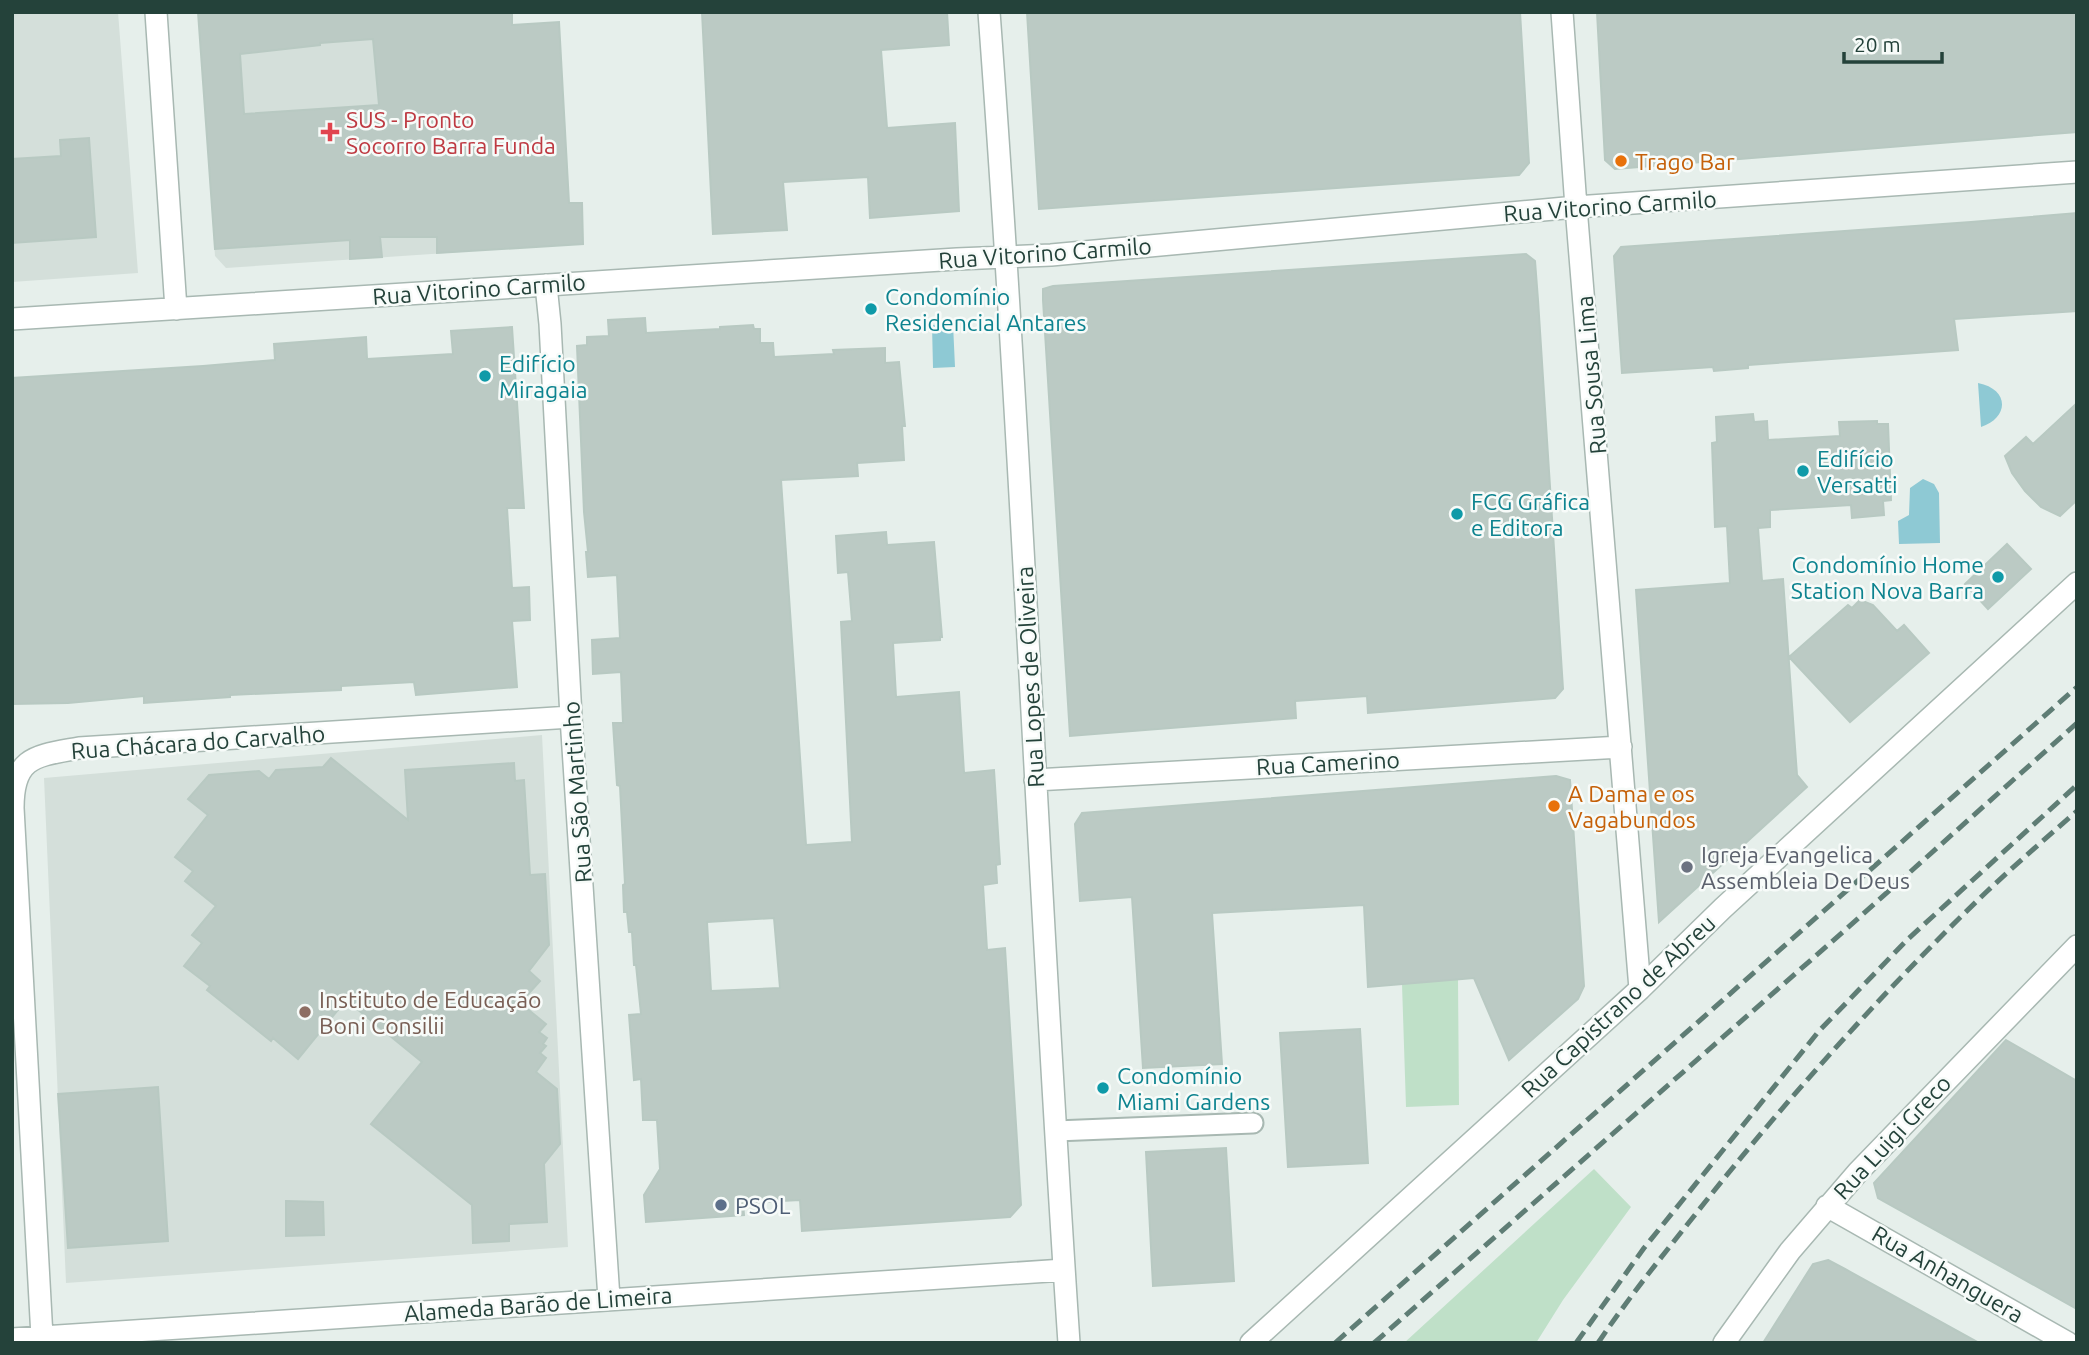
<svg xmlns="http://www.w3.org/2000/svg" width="2089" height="1355" viewBox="0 0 2089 1355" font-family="Ubuntu,sans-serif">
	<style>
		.built { fill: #d4dfda }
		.green { fill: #bfe0c8 }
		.water { fill: #8ec9d4 }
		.building { fill: #bbcac4; stroke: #b8c9c2; stroke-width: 2; fill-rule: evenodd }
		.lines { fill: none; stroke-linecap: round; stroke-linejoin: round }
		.lane-casing { stroke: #a8b8b2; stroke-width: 23 }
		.street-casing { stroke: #a8b8b2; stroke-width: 24 }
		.lane { stroke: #fff; stroke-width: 19 }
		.street { stroke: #fff; stroke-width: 21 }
		.rail { stroke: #5f7d75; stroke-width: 5; stroke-dasharray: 14 7; stroke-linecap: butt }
		.health-dot { fill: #e0444e; stroke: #f7fbf9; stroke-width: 2.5 }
		.food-dot { fill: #e8710a; stroke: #f7fbf9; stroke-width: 2.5 }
		.culture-dot { fill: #0f9aa8; stroke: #f7fbf9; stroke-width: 2.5 }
		.worship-dot { fill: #6b7280; stroke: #f7fbf9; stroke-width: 2.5 }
		.education-dot { fill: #8d6e63; stroke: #f7fbf9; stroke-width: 2.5 }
		.service-dot { fill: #5c6f8a; stroke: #f7fbf9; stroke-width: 2.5 }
		.labels { text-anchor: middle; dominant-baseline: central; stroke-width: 5; stroke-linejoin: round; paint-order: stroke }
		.health-label { font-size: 23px; fill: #be3a42; stroke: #f7fbf9; text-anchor: start }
		.food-label { font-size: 23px; fill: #c56008; stroke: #f7fbf9; text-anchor: start }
		.street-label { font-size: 23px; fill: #24423a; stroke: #f7fbf9 }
		.culture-label { font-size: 23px; fill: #0d838f; stroke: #f7fbf9; text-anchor: start }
		.worship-label { font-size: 23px; fill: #5b616d; stroke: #f7fbf9; text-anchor: start }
		.education-label { font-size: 23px; fill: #785e54; stroke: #f7fbf9; text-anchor: start }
		.service-label { font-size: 23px; fill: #4e5e75; stroke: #f7fbf9; text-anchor: start }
	</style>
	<rect width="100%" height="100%" fill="#e6efeb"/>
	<path class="built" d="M12,12H118L138,273L12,282Z
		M198,12H444L461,252L226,268L215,256Z
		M542,735L568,1247L66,1283L44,778Z"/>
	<path class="green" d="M1458,979L1459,1105L1406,1107L1402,984Z
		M1594,1169L1631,1207L1563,1300L1536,1343H1404Z"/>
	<path class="water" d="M953,324L955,367L933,368L932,325Z
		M1978,383C2009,389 2010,417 1981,427Z
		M1923,479L1934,484L1939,493L1940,543L1899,544L1898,521L1909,515L1910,488Z"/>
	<path class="building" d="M198,12H512V25L559,22L569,203H582L583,244L437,253V237H380L382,257L350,259V240L215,249ZM373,39L379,105L244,114L240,54L320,45V43Z
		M702,12H947L949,45L881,50L887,128L955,123L959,211L870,218L868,177L783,182L787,230L713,234Z
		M1027,12H1520L1529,163L1519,175L1039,209Z
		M1597,12H2077V132L1615,169L1605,160Z
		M89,138L96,237L12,243V159L61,156L60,140Z
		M2077,213V311L1954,319L1958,350L1748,365V368L1714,371L1713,367L1622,373L1614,256L1621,247L1971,222Z
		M1526,254L1535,261L1538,300L1563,689L1555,698L1368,713L1367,696L1295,701L1296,718L1070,736L1043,300V289L1053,286Z
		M645,318L646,333L720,329V327L753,325L754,329H760V343H773L774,357L834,354L833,350L885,348V363L899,362L905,426H902L904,460L857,463L858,476L781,480L806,845L852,842L841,622L852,621L848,572L838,573L836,536L886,532L887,545L934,542L942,637H940V640L893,643L896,697L959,692L964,773L994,770L1000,864L996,865L997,883L983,885L987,950L1005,948L1021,1205L1010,1217L802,1231L800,1200L743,1203L744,1215L646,1222L644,1195L660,1169L657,1120H643L641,1079L634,1080L629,1015L641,1014L636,965H634L632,932H629L627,912H624L623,885L625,884L620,786L617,785L613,723H623L621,672L593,674L592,640L620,638L617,575L588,577L586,552H588L584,512L577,346L587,345V337L609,336L608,320ZM774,918L780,988L711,991L707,922Z
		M512,327L524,508H507L512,588L529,587L530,620L512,621L517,687L416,695L414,682L341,686V690L230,695V697L144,703V696L68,703L12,704V378L203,366L275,360L274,344L366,337L367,359L453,354L451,331Z
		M2077,403V500L2060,516L2041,507L2025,491L2012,473L2005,456L2026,437L2033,444Z
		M1753,414L1754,422L1767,421L1768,440L1840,436L1839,422L1877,421V424H1888L1891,500L1883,501L1884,515L1852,518L1851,505L1770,510V527L1758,528L1762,581L1783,579L1797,775L1807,787L1659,922L1636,590L1730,583L1727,526L1715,527L1712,443L1717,442L1716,417Z
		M2007,544L2031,569L1988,609L1965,584Z
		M1860,600L1873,605L1897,631L1904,625L1929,653L1850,722L1789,657L1848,605L1852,608Z
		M331,758L408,820L405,770L514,763L515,781L524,780L530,875L545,874L549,945L529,971L540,981L520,1003L546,1024L539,1032L547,1038L543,1044L546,1046L540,1053L546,1058L536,1072L557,1089L560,1144L544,1164L547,1222L509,1224V1241L473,1243L472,1205L371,1124L422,1062L346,1000L298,1059L273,1038L271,1041L207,990L210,986L184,966L202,943L192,935L216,906L185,881L193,871L175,857L208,815L188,799L209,775L259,771L269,779L276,770L323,767Z
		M1556,776L1570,780L1584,986L1578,999L1509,1060L1474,978L1368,987L1364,905L1212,913L1222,1064L1143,1068L1132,897L1080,901L1075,824L1082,813Z
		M1360,1029L1368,1163L1288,1167L1280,1033Z
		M2006,1040L2077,1081V1309L1878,1198L1874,1183Z
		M158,1087L168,1241L68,1248L58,1094Z
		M1226,1148L1234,1281L1153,1286L1146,1152Z
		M286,1201L323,1202L324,1235L286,1236Z
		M1828,1260L1845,1269L1979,1343H1763L1813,1264Z"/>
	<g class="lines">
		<defs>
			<path id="lane" d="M1056,1131L1253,1123"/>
			<path id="street" d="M156,12L176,309
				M989,12C1022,455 1039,899 1069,1343
				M1562,12L1576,207L1640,989
				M546,285L550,324L571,717L609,1299
				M12,319L957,259L1051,255L1576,207L2077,172
				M1035,780L1621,747
				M1827,1206L2068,1343
				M42,1337L13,808C13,756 36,756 79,748L571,717
				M12,1339L1064,1270
				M1251,1343L1640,989L1723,908L2077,583
				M1724,1343L1790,1251L1858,1172L2077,946"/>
		</defs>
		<use href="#lane" class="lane-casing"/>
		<use href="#street" class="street-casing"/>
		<use href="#lane" class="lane"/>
		<use href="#street" class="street"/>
		<path class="rail" d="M1335,1343L2077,687
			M1374,1343L1844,931L2077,723
			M1576,1343L1644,1248L1819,1031L1908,939L2077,785
			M1598,1343C1629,1297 1663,1255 1698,1211C1784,1102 1878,997 1978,900C2010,869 2044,840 2077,811"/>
	</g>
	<path class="health-dot" d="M326.5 121.5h7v7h7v7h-7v7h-7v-7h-7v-7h7z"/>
	<g class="food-dot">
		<circle cx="1621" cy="161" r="7"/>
		<circle cx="1554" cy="806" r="7"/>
	</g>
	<g class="culture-dot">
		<circle cx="871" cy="309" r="7"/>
		<circle cx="485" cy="376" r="7"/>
		<circle cx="1803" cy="471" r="7"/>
		<circle cx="1457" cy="514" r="7"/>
		<circle cx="1998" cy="577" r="7"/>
		<circle cx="1103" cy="1088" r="7"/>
	</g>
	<circle class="worship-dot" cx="1687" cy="867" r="7"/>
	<circle class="education-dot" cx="305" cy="1012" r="7"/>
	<circle class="service-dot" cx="721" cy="1205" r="7"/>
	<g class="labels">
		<g class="health-label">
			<text x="346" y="119">SUS - Pronto<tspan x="346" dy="26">Socorro Barra Funda</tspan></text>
		</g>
		<g class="food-label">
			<text x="1635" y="161">Trago Bar</text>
			<text x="1568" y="793">A Dama e os<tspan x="1568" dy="26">Vagabundos</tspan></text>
		</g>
		<g class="street-label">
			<text transform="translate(1610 206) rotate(-4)">Rua Vitorino Carmilo</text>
			<text transform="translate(1045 253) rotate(-4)">Rua Vitorino Carmilo</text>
			<text transform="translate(479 289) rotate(-4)">Rua Vitorino Carmilo</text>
			<text transform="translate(1591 375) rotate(-95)">Rua Sousa Lima</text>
			<text transform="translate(1030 677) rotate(-93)">Rua Lopes de Oliveira</text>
			<text transform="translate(198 742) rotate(-4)">Rua Chácara do Carvalho</text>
			<text transform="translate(1328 763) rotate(-3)">Rua Camerino</text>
			<text transform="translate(577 792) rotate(-94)">Rua São Martinho</text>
			<text transform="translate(1618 1006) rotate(-43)">Rua Capistrano de Abreu</text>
			<text transform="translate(1892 1137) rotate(-47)">Rua Luigi Greco</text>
			<text transform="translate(1948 1274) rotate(30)">Rua Anhanguera</text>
			<text transform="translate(538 1304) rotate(-4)">Alameda Barão de Limeira</text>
		</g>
		<g class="culture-label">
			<text x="885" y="296">Condomínio<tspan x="885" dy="26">Residencial Antares</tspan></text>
			<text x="499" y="363">Edifício<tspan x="499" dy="26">Miragaia</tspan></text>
			<text x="1817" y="458">Edifício<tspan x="1817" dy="26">Versatti</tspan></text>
			<text x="1471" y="501">FCG Gráfica<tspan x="1471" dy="26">e Editora</tspan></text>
			<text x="1984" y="564" text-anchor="end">Condomínio Home<tspan x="1984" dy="26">Station Nova Barra</tspan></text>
			<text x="1117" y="1075">Condomínio<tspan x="1117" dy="26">Miami Gardens</tspan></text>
		</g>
		<g class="worship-label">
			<text x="1701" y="854">Igreja Evangelica<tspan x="1701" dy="26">Assembleia De Deus</tspan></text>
		</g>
		<g class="education-label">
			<text x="319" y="999">Instituto de Educação<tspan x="319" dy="26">Boni Consilii</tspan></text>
		</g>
		<g class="service-label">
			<text x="735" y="1205">PSOL</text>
		</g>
	</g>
	<rect width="2089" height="1355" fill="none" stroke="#24423a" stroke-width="28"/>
	<path d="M1844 52v10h98v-10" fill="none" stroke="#24423a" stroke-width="3.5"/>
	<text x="1854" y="52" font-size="21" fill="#24423a" stroke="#f7fbf9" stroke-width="5" paint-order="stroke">20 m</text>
</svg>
